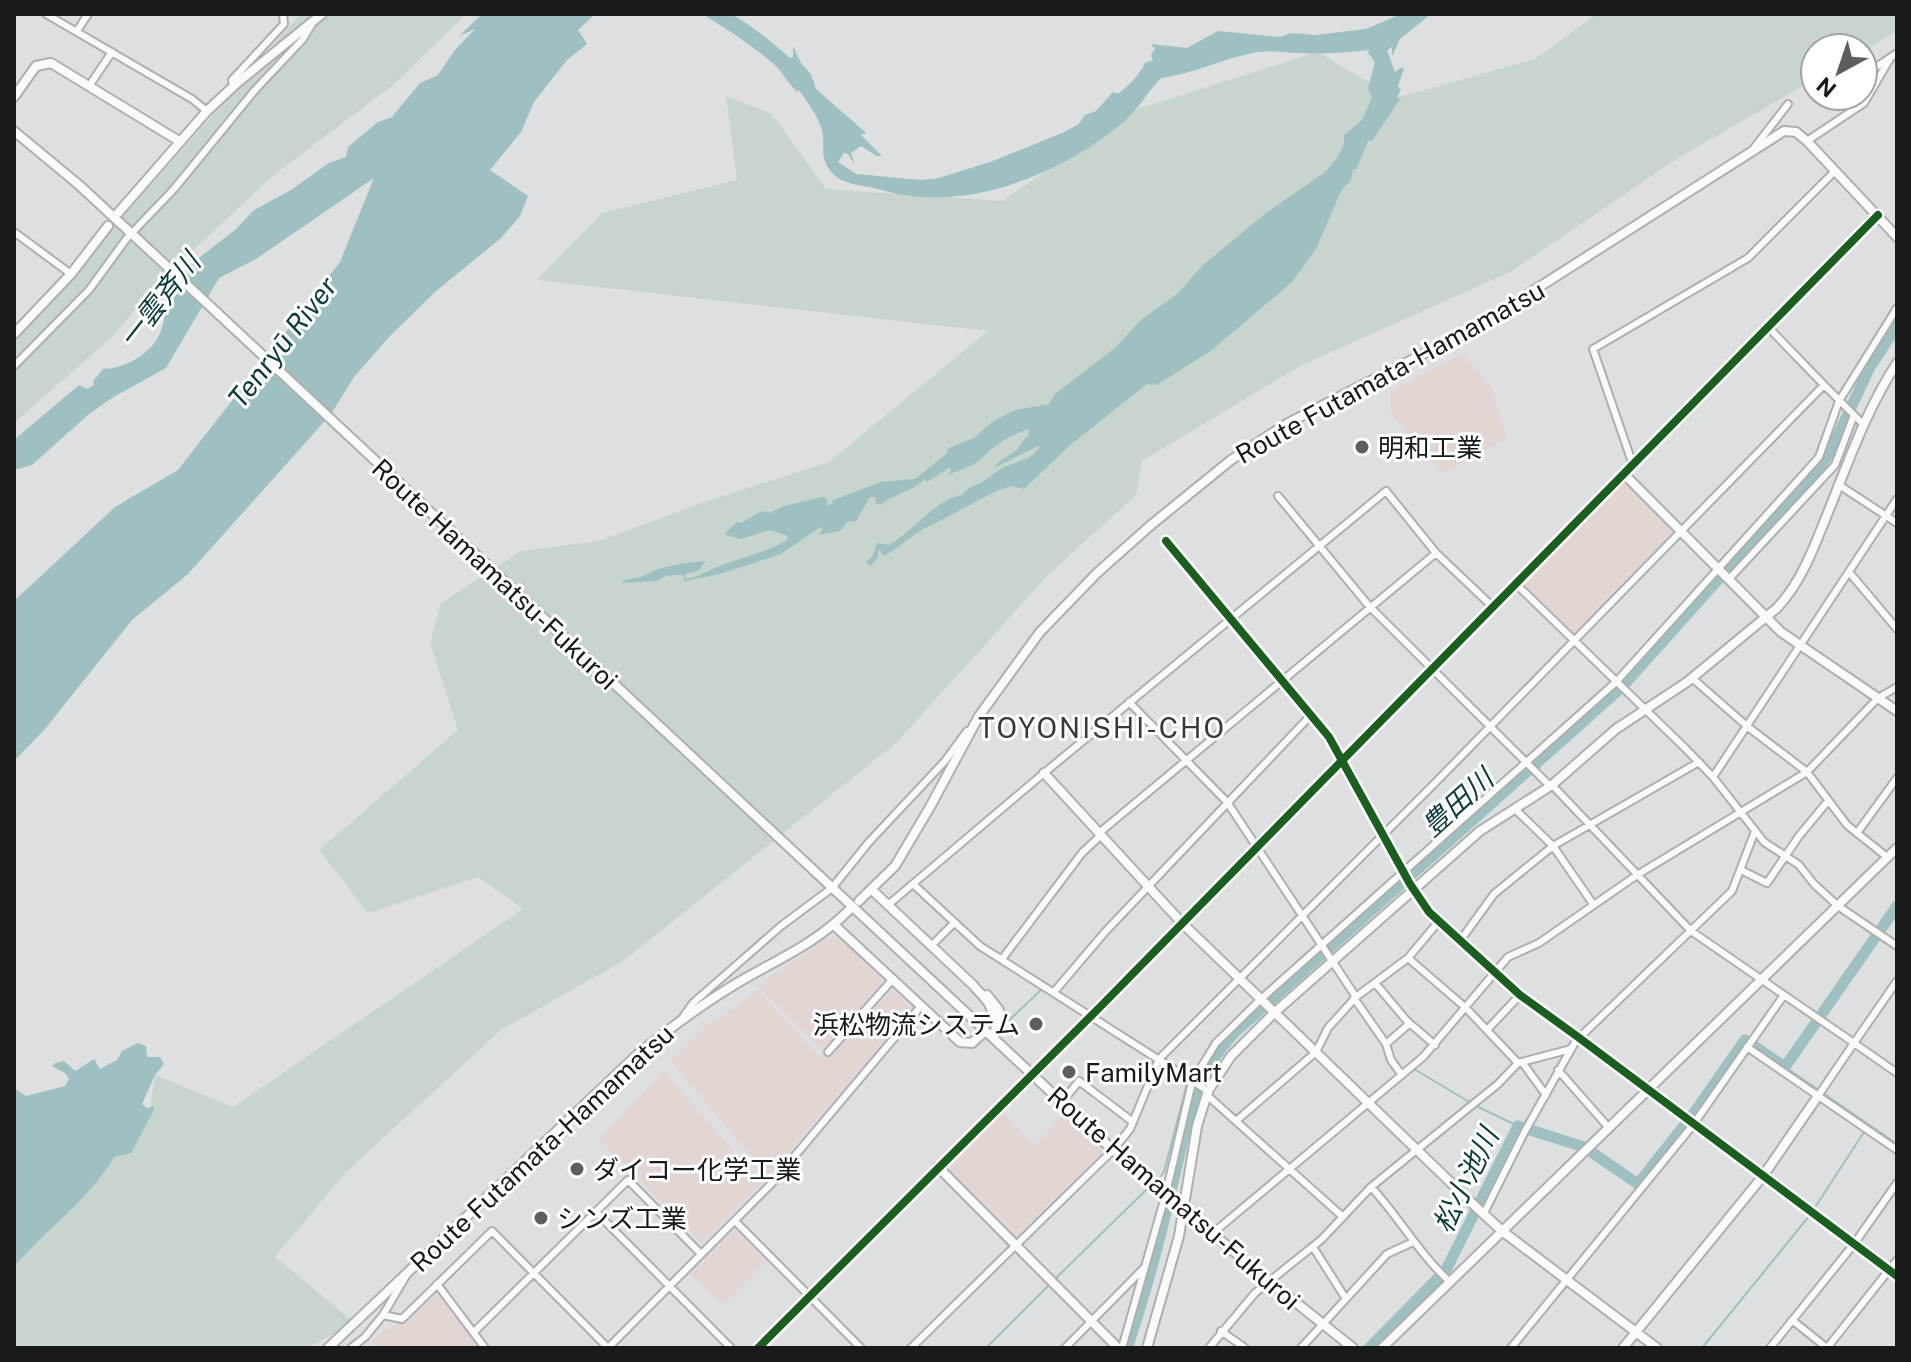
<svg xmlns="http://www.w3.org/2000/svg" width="1911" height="1362" viewBox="0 0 1911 1362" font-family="'Public Sans','Noto Sans JP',sans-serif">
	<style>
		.industrial { fill: #e2d6d2 }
		.green { fill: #c8d5ce }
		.water { fill: #9ec0c1 }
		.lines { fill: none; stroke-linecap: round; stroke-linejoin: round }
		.stream { stroke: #9ec0c1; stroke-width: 2 }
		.river { stroke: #9ec0c1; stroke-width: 11 }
		.street-casing { stroke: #adafb0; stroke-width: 10 }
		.secondary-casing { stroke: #adafb0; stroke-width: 12 }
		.street { stroke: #fafafa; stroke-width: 6 }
		.secondary { stroke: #fafafa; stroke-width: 8 }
		.cycleway-casing { stroke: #fff; stroke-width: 13 }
		.cycleway { stroke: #1b5e20; stroke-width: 8 }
		.poi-dot { fill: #5d5e60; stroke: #fff; stroke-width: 3 }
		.labels { text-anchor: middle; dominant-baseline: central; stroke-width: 6; stroke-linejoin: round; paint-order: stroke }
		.street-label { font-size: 26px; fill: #18191b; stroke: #fff }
		.poi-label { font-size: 26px; fill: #18191b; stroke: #fff; text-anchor: start }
		.water-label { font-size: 28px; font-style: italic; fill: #0c3c3c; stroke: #fff }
		.neighbourhood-label { font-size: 28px; letter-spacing: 2px; fill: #363a3d; stroke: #fff }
	</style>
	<rect width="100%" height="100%" fill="#dddfe1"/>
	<path class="industrial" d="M1463,353L1492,387L1507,439L1442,474L1391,415L1390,392Z
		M1623,481L1674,532L1574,635L1521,585Z
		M833,936L841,938L883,978L881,989L822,1050L757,986L824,940Z
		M756,989L823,1059L892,991L898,992L915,1009L768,1177L670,1061L704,1027L733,1009Z
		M664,1070L762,1183L703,1244L598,1139Z
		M1003,1112L1034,1146L1065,1113L1105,1151L1016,1237L948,1168Z
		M736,1228L769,1260L723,1306L690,1274Z
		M439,1293L480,1348H377L371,1341Z"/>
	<path class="green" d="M300,14H466L393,85L270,178L157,284L113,336L14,423V338L234,92Z
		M1597,14H1897V31L1863,51V48H1815V79L1678,158L1510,272L1300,366L1142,461L1136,495L1048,575L896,743L623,961L501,1030L346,1172L275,1257L355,1323L307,1348H14V1260L148,1122L155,1075L233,1107L523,909L478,877L368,913L319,850L458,730L430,643L441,603L521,551L599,541L704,502L829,462L988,331L537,280L602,213L737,180L726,96L772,114L826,189L1002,201L1138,109L1317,52L1396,98L1535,59Z"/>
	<path class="water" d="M482,14H595L578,30L587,44L567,60L534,102L521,132L490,170L528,196L520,216L501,238L435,292L390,336L354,377L331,414L188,574L132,620L45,729L14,761V601L115,507L178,470L340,262L374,178L256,259L219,278L166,368L115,396L89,414L32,465L14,470V440L79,385L87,389L94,385L93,381L103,369C122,369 147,356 157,339C167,323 166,299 169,281L235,230L254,210L291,190L329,163L346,157L348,147L378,122L392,117L420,83L438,75L454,51L475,29L459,36Z
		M703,14C711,14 721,12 729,14C744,19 777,46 790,58L793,57V46L801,63L811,74L816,89L864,131L866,134H860L882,156H877L861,146L851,153L855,165L848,154L844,153L838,162L856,174L921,180L939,178L993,161L1062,133L1079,124L1085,115L1096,111L1113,92L1118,94C1129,85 1139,76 1145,63L1153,60L1151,55L1155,49L1151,44L1187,48L1218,31L1280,37L1291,33L1315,35L1366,29L1401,14H1431L1400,39L1392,56V47L1387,51L1395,72L1402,67L1404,69L1398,86L1401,90L1397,97L1400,99L1372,141H1368L1356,170L1353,169L1351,180L1342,189L1316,249L1292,282L1212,350L1163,381L1156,385L1147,384L1068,447L1024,489L1012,486L996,491L934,524C917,530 903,545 884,556L879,550L877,559L870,566L866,562L873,555L877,543L888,545C913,533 935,499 962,495C971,484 975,487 984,481C992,475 998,470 1007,466C1018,461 1031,460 1040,447L1038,446L994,468C1001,458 1007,458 1015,451C1021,447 1021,441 1028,436L1029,429C1009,435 995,445 981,459C972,468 957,470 947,476L951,471L950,467L927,482L925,479C914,491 895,493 880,505L876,503L875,497H870L856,521L847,522L840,531L819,535L823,527L819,528L781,554L720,574L680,582L685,580L684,576C677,573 662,576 657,581L621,583C626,577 635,580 643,576C663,565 683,563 706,561L698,571L685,574L686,579L690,578C701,576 710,569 720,566C746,556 762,554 787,540L788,536L770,530L741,539L726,535V532L737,522L741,523L762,511L769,513L784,506L823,497L827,499L828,506L833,503L831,501L881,482L915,479L946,454L949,448L974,438L992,422L1015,410L1049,404L1055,394L1116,347L1141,320L1178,293L1203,265L1266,213L1325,172L1338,156L1344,144V135L1362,120L1372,98L1368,88L1375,62L1368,53L1369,50C1345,53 1319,54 1294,53C1281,52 1271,50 1257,52C1224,58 1194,74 1161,78C1148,91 1140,107 1126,120C1064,173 965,215 882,190C865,185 844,186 832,173C817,155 827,144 821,127C816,113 807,102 799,90L798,92C789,85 784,75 777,67C754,46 729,31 703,14Z
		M138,1043L146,1046L147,1057H160L164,1064L155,1075L142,1104L147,1108L154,1106V1110L131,1153L114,1157C88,1201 47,1228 14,1267V1088L26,1096L65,1086L69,1079L65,1073L52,1066L55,1063L64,1061L75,1071L94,1059L100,1069L117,1060L122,1051Z"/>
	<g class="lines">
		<path class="stream" d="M1093,1022L1124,1041
			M1003,1026L1042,989L1082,1015
			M1159,1064L1187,1084L1164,1172L1160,1177
			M1785,1067L1897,1144
			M1388,1091L1414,1069L1476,1106L1518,1126
			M1523,1128L1534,1109
			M1508,1157L1515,1143
			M1295,1169L1367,1107
			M1055,1279L1147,1189
			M986,1348L1050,1284
			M1702,1348L1810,1215L1864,1132"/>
		<path class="river" d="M1127,1348C1146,1294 1160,1239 1173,1183C1187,1125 1192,1078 1234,1033L1621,688L1820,466L1830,452L1870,367L1897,326
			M1369,1348L1446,1270L1518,1126L1584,1147L1638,1184L1694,1113L1745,1040L1785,1067L1897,906"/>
		<defs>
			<path id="street" d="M46,14L192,99L207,111
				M77,31L88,14
				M1875,68L1897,53
				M89,86L112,52
				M233,87L232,80L284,24L283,14
				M1807,141L1864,103L1891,57
				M1754,148L1788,104
				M14,232L71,274
				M14,366L89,290L127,238L174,189L255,90L303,39L312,24
				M1824,385L1863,424
				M1633,465L1593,349L1748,258L1835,171
				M1839,485L1897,523
				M1278,496L1369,606L1550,786
				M1166,541L1329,737L1410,884L1429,912L1520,995L1578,1037L1897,1276
				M1849,572L1897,629
				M1729,579L1835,465L1854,415
				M1517,585L1685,748L1713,777L1764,842L1799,865L1814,884L1838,906L1897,946
				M1692,678L1748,727L1807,772L1847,825L1887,857
				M1129,702L1227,802L1356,997
				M1713,777L1897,499
				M1515,809L1553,846L1593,904
				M1857,833L1897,778
				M1741,870L1767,883L1799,836L1828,801
				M913,884L980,946L1208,1091L1209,1097L1343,1217
				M888,905L1044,773L1386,491L1436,553L1494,608
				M1460,941L1494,894L1553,846L1699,762
				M931,946L954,923
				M1408,958L1466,1008L1518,1063
				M1002,959L1082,853L1098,838L1099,833L1436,553
				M1897,981L1854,1043L1897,1073
				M1375,983L1407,1021L1435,1045
				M1054,992L1105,932L1312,714
				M1784,995L1854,1043L1818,1096
				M1354,998L1386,1044L1391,1060L1402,1075
				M683,1017L693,1003L781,926L832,888L869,842L945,761L967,731
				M1487,1030L1520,995
				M1579,1038L1732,891L1755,831
				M1386,1044L1409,1024
				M1747,1047L1897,1150
				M828,1052L892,980
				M1522,1062L1546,1095
				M1558,1070L1609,1128
				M1062,1102L1079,1081L1133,1122
				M1236,1121L1316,1052L1328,1028L1356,997L1408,958L1440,920
				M1371,1187C1399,1217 1419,1254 1450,1282
				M596,1212L731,1348
				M1484,1213L1525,1131L1578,1037
				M735,1221L861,1348
				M1213,1233L1423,1057L1508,957L1539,943L1637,875L1807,772L1878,698L1897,687
				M1313,1247L1346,1299
				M437,1284L485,1348
				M383,1315L402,1319L492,1231L608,1348
				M1792,1320L1827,1348
				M1221,1331L1245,1348
				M474,1332L628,1180L701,1254
				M351,1348L365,1337L383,1315L406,1276
				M608,1348L772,1183L921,1006
				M911,1348L1113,1150L1130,1129L1159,1059L1434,784L1824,385L1769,328
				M1065,1348L1143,1269
				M1122,1348L1166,1193L1192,1082L1216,1043L1261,999L1616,682L1819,457L1839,401L1897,308
				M1209,1348L1255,1293L1322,1239L1371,1187L1498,1084L1518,1063L1571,1049
				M1301,1348L1387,1254L1413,1242
				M1511,1348L1693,1125L1784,995L1691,931L1552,785
				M1770,1348L1854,1244L1897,1183
				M1827,1348L1897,1260"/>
			<path id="secondary" d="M14,97L36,66L51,63L179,141
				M14,131L79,185L212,308L1113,1150L1269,1281L1353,1348
				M118,213L207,111L237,83L322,14
				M14,334L71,274L108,226
				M1624,474L1781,632L1897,711
				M1044,773L1181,922L1475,1206L1502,1231L1657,1348
				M871,889L973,985C981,995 994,1004 992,1018L987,1023H979
				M859,901L895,866L930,807L979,716L1040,632L1097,573L1151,525L1231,460L1288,423L1478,326L1784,131L1796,132L1807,141L1897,237
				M834,925L960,1042L972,1043L983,1033
				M987,995L999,1010L994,1036
				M938,1167L1118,1348
				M328,1348L637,1055C671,1027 706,1001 744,979C781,958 817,942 848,911
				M758,1348L1102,1005L1878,215
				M1147,1348L1179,1236L1197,1126L1208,1091L1231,1056L1274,1013L1480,831L1552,785L1616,729L1687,682L1777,608C1802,581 1813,549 1827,515C1848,463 1866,410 1897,363
				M1382,1348L1897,848
				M1623,1348L1763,1176L1818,1096"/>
		</defs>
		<use href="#street" class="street-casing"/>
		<use href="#secondary" class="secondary-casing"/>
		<use href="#street" class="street"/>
		<use href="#secondary" class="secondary"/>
		<defs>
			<path id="cycleway" d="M1166,541L1329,737L1410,884L1429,912L1520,995L1578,1037L1897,1276
				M758,1348L1102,1005L1878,215"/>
		</defs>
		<use href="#cycleway" class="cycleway-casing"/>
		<use href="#cycleway" class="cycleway"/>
	</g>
	<g class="poi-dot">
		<circle cx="1362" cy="447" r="8"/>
		<circle cx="1036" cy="1024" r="8"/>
		<circle cx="1069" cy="1072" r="8"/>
		<circle cx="577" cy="1169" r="8"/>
		<circle cx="541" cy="1218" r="8"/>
	</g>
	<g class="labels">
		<g class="street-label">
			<text transform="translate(1390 372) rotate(-29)">Route Futamata-Hamamatsu</text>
			<text transform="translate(495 574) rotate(43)">Route Hamamatsu-Fukuroi</text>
			<text transform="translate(542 1148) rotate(-43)">Route Futamata-Hamamatsu</text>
			<text transform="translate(1174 1198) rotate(41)">Route Hamamatsu-Fukuroi</text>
		</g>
		<g class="poi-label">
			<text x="1378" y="447">明和工業</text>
			<text x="1020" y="1024" text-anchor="end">浜松物流システム</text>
			<text x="1085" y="1072">FamilyMart</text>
			<text x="593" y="1169">ダイコー化学工業</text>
			<text x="557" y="1218">シンズ工業</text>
		</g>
		<g class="water-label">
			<text transform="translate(159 300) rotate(-52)">一雲斉川</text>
			<text transform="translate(282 342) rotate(-52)">Tenryū River</text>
			<text transform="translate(1457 802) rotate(-42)">豊田川</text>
			<text transform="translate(1465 1180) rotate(-64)">松小池川</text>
		</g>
		<g class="neighbourhood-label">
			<text x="1102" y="727">TOYONISHI-CHO</text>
		</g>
	</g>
	<rect width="1911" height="1362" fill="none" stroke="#18191b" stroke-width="32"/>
	<g transform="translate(1839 72) rotate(220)"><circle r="38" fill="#ffffff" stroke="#a3a3a4" stroke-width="2"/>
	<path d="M0-6L14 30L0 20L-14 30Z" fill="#5d5e60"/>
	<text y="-12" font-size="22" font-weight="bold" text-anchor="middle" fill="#18191b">N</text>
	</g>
</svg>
